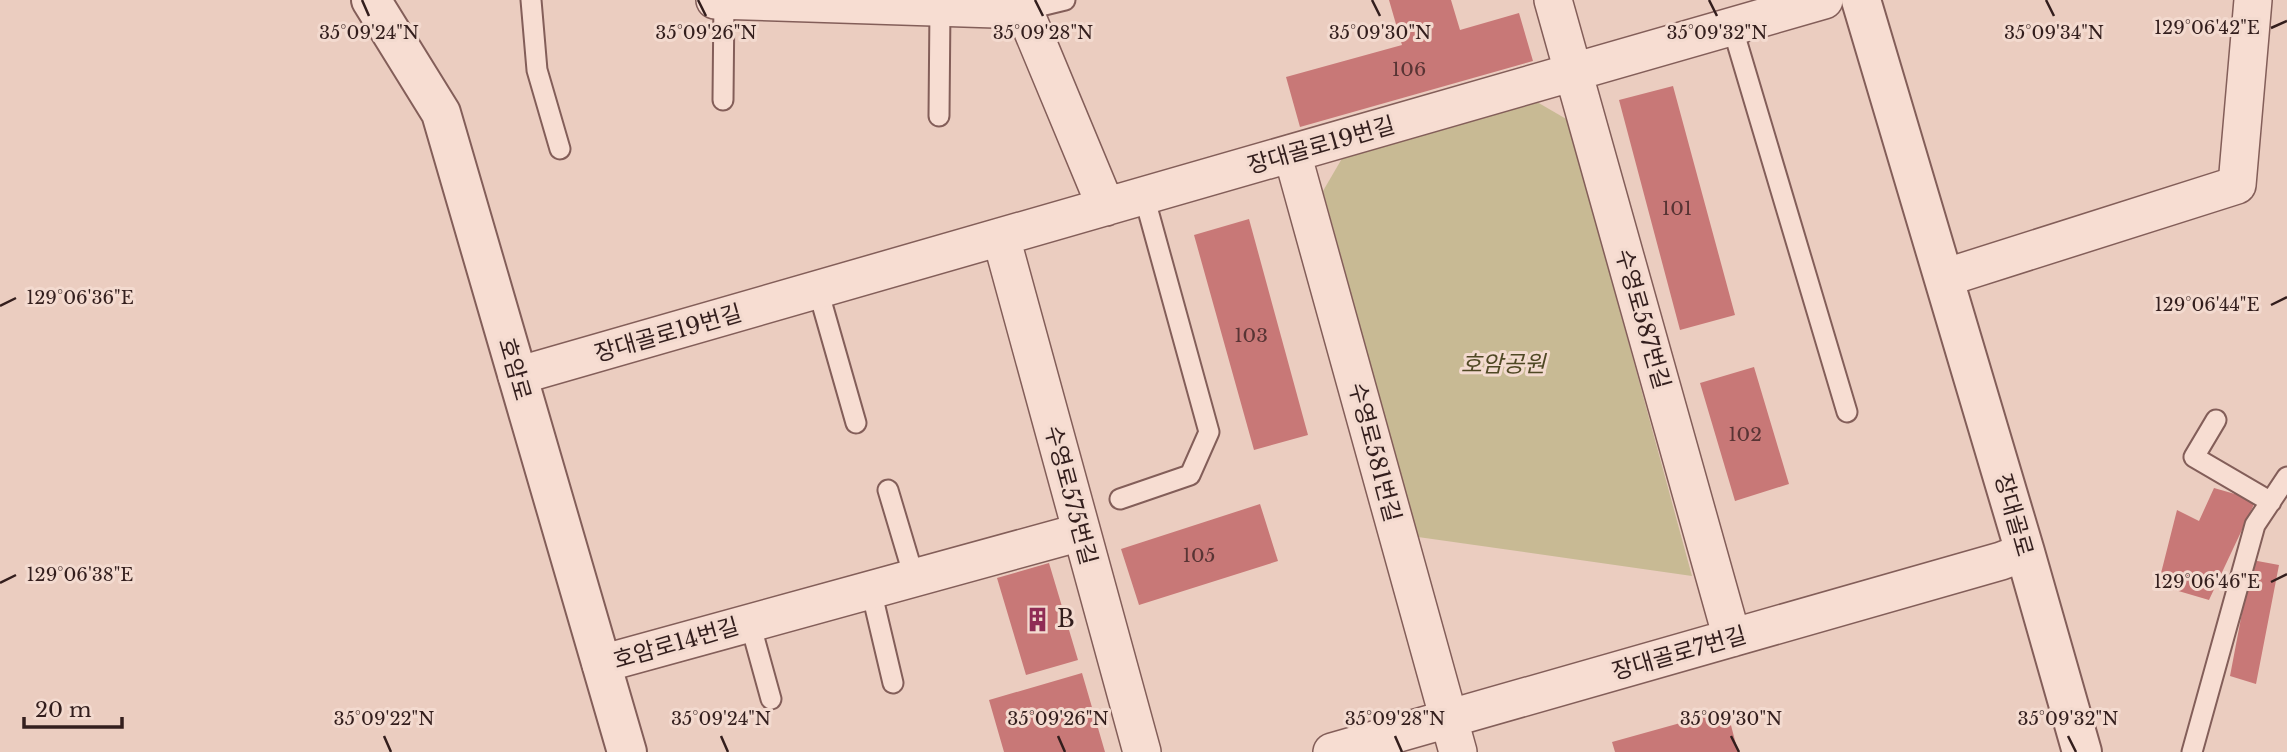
<svg xmlns="http://www.w3.org/2000/svg" width="2287" height="752" viewBox="0 0 2287 752" font-family="'Libre Baskerville','Noto Sans KR',serif">
	<style>
		.green { fill: #c8ba94 }
		.building { fill: #c87877 }
		.lines { fill: none; stroke-linecap: round; stroke-linejoin: round }
		.service-casing { stroke: #835e59; stroke-width: 23 }
		.minor-casing { stroke: #835e59; stroke-width: 40 }
		.tertiary-casing { stroke: #835e59; stroke-width: 42 }
		.service { stroke: #f7ddd2; stroke-width: 19 }
		.minor { stroke: #f7ddd2; stroke-width: 37 }
		.tertiary { stroke: #f7ddd2; stroke-width: 38 }
		.ticks { fill: none; stroke: #331e1d; stroke-width: 2.5 }
		.labels { text-anchor: middle; dominant-baseline: central; stroke-width: 6; stroke-linejoin: round; paint-order: stroke }
		.number-label { font-size: 19px; fill: #583434 }
		.street-label { font-size: 23px; fill: #331e1d; stroke: #f3dacf }
		.park-label { font-size: 23px; font-style: italic; fill: #4f4824; stroke: #f3dacf }
		.poi-label { font-size: 23px; fill: #331e1d; stroke: #f3dacf; text-anchor: start }
		.ticks-label { font-size: 18px; text-anchor: middle; fill: #331e1d; stroke: #f3dacf; stroke-width: 6; stroke-linejoin: round; paint-order: stroke }
	</style>
	<rect width="100%" height="100%" fill="#ebcdc0"/>
	<path class="green" d="M1537,102L1568,120L1692,576L1418,537L1323,191L1344,155Z"/>
	<path class="building" d="M1389,0H1451L1460,30L1519,13L1533,61L1300,127L1286,77L1402,45Z
		M1673,86L1735,315L1680,330L1619,100Z
		M1249,219L1308,435L1254,450L1194,235Z
		M1754,367L1789,484L1735,501L1700,383Z
		M2214,488L2256,500L2209,600L2158,585L2177,510L2199,521Z
		M1260,504L1278,561L1139,605L1121,549Z
		M2252,560L2279,565L2256,684L2230,676Z
		M1049,563L1078,660L1026,675L997,578Z
		M1082,673L1105,752H1004L989,700Z
		M1727,710L1738,752H1615L1612,742Z"/>
	<g class="lines">
		<defs>
			<path id="service" d="M531,0L537,70L560,149
				M1024,10L1065,0
				M1732,26L1847,412
				M723,100L724,0
				M939,116L940,7
				M818,290L856,423
				M2216,420L2194,457L2271,502
				M888,490L914,577
				M1120,499L1190,475L1209,432L1144,196
				M871,590L893,683
				M750,623L771,699
				M2192,752L2255,525L2287,477"/>
			<path id="minor" d="M715,0L1024,10
				M1025,0L1024,10L1106,207
				M1553,0L1732,638
				M1292,153L1458,752
				M1001,237L1142,752
				M1944,278L2237,185L2253,0
				M517,376L1824,0
				M601,664L1081,532
				M1332,752L2001,561L2025,552"/>
			<path id="tertiary" d="M371,0L441,113L627,752
				M1861,0L2025,552L2082,752"/>
		</defs>
		<use href="#service" class="service-casing"/>
		<use href="#minor" class="minor-casing"/>
		<use href="#tertiary" class="tertiary-casing"/>
		<use href="#service" class="service"/>
		<use href="#minor" class="minor"/>
		<use href="#tertiary" class="tertiary"/>
	</g>
	<path class="ticks" d="M362,0L369,16M698,0L706,16M1035,0L1043,16M1372,0L1380,16M1709,0L1717,16M2046,0L2054,16M2271,28L2287,21M2271,305L2287,297M0,306L16,298M2271,582L2287,574M0,583L16,575M384,736L391,752M721,736L728,752M1058,736L1065,752M1395,736L1402,752M1731,736L1739,752M2068,736L2076,752"/>
	<defs>
		<symbol id="building-bare" viewBox="-9 -9 18 18"><path d="M-4-6H4V6H1V3H-1V6H-4ZM-2.5-4.3h1.7v1.8h-1.7ZM.8-4.3h1.7v1.8H.8ZM-2.5-1h1.7V.8h-1.7ZM.8-1h1.7V.8H.8Z" fill="#8f2c55" stroke="#f3dacf" stroke-width="2.5" paint-order="stroke"/></symbol>
	</defs>
	<g fill-rule="evenodd">
		<use href="#building-bare" x="1020" y="602" width="35" height="35"/>
	</g>
	<g class="labels">
		<g class="number-label">
			<text x="1409" y="69">106</text>
			<text x="1677" y="208">101</text>
			<text x="1251" y="335">103</text>
			<text x="1745" y="434">102</text>
			<text x="1199" y="555">105</text>
		</g>
		<g class="street-label">
			<text transform="translate(1321 145) rotate(-16)">장대골로19번길</text>
			<text transform="translate(1643 319) rotate(74)">수영로587번길</text>
			<text transform="translate(668 333) rotate(-16)">장대골로19번길</text>
			<text transform="translate(515 369) rotate(74)">호암로</text>
			<text transform="translate(1375 452) rotate(75)">수영로581번길</text>
			<text transform="translate(1071 495) rotate(75)">수영로575번길</text>
			<text transform="translate(2014 515) rotate(74)">장대골로</text>
			<text transform="translate(676 643) rotate(-16)">호암로14번길</text>
			<text transform="translate(1679 653) rotate(-16)">장대골로7번길</text>
		</g>
		<g class="park-label">
			<text x="1503" y="364">호암공원</text>
		</g>
		<g class="poi-label">
			<text x="1057" y="619">B</text>
		</g>
	</g>
	<g class="ticks-label">
		<text x="2207" y="34">129°06'42"E</text>
		<text x="369" y="39">35°09'24"N</text>
		<text x="706" y="39">35°09'26"N</text>
		<text x="1043" y="39">35°09'28"N</text>
		<text x="1717" y="39">35°09'32"N</text>
		<text x="1380" y="39">35°09'30"N</text>
		<text x="2054" y="39">35°09'34"N</text>
		<text x="80" y="304">129°06'36"E</text>
		<text x="2207" y="311">129°06'44"E</text>
		<text x="80" y="581">129°06'38"E</text>
		<text x="2207" y="588">129°06'46"E</text>
		<text x="384" y="725">35°09'22"N</text>
		<text x="721" y="725">35°09'24"N</text>
		<text x="1058" y="725">35°09'26"N</text>
		<text x="1395" y="725">35°09'28"N</text>
		<text x="1731" y="725">35°09'30"N</text>
		<text x="2068" y="725">35°09'32"N</text>
	</g>
	<path d="M24 717v10h98v-10" fill="none" stroke="#331e1d" stroke-width="3.5"/>
	<text x="35" y="717" font-size="21" fill="#331e1d" stroke="#f3dacf" stroke-width="5" paint-order="stroke">20 m</text>
</svg>
